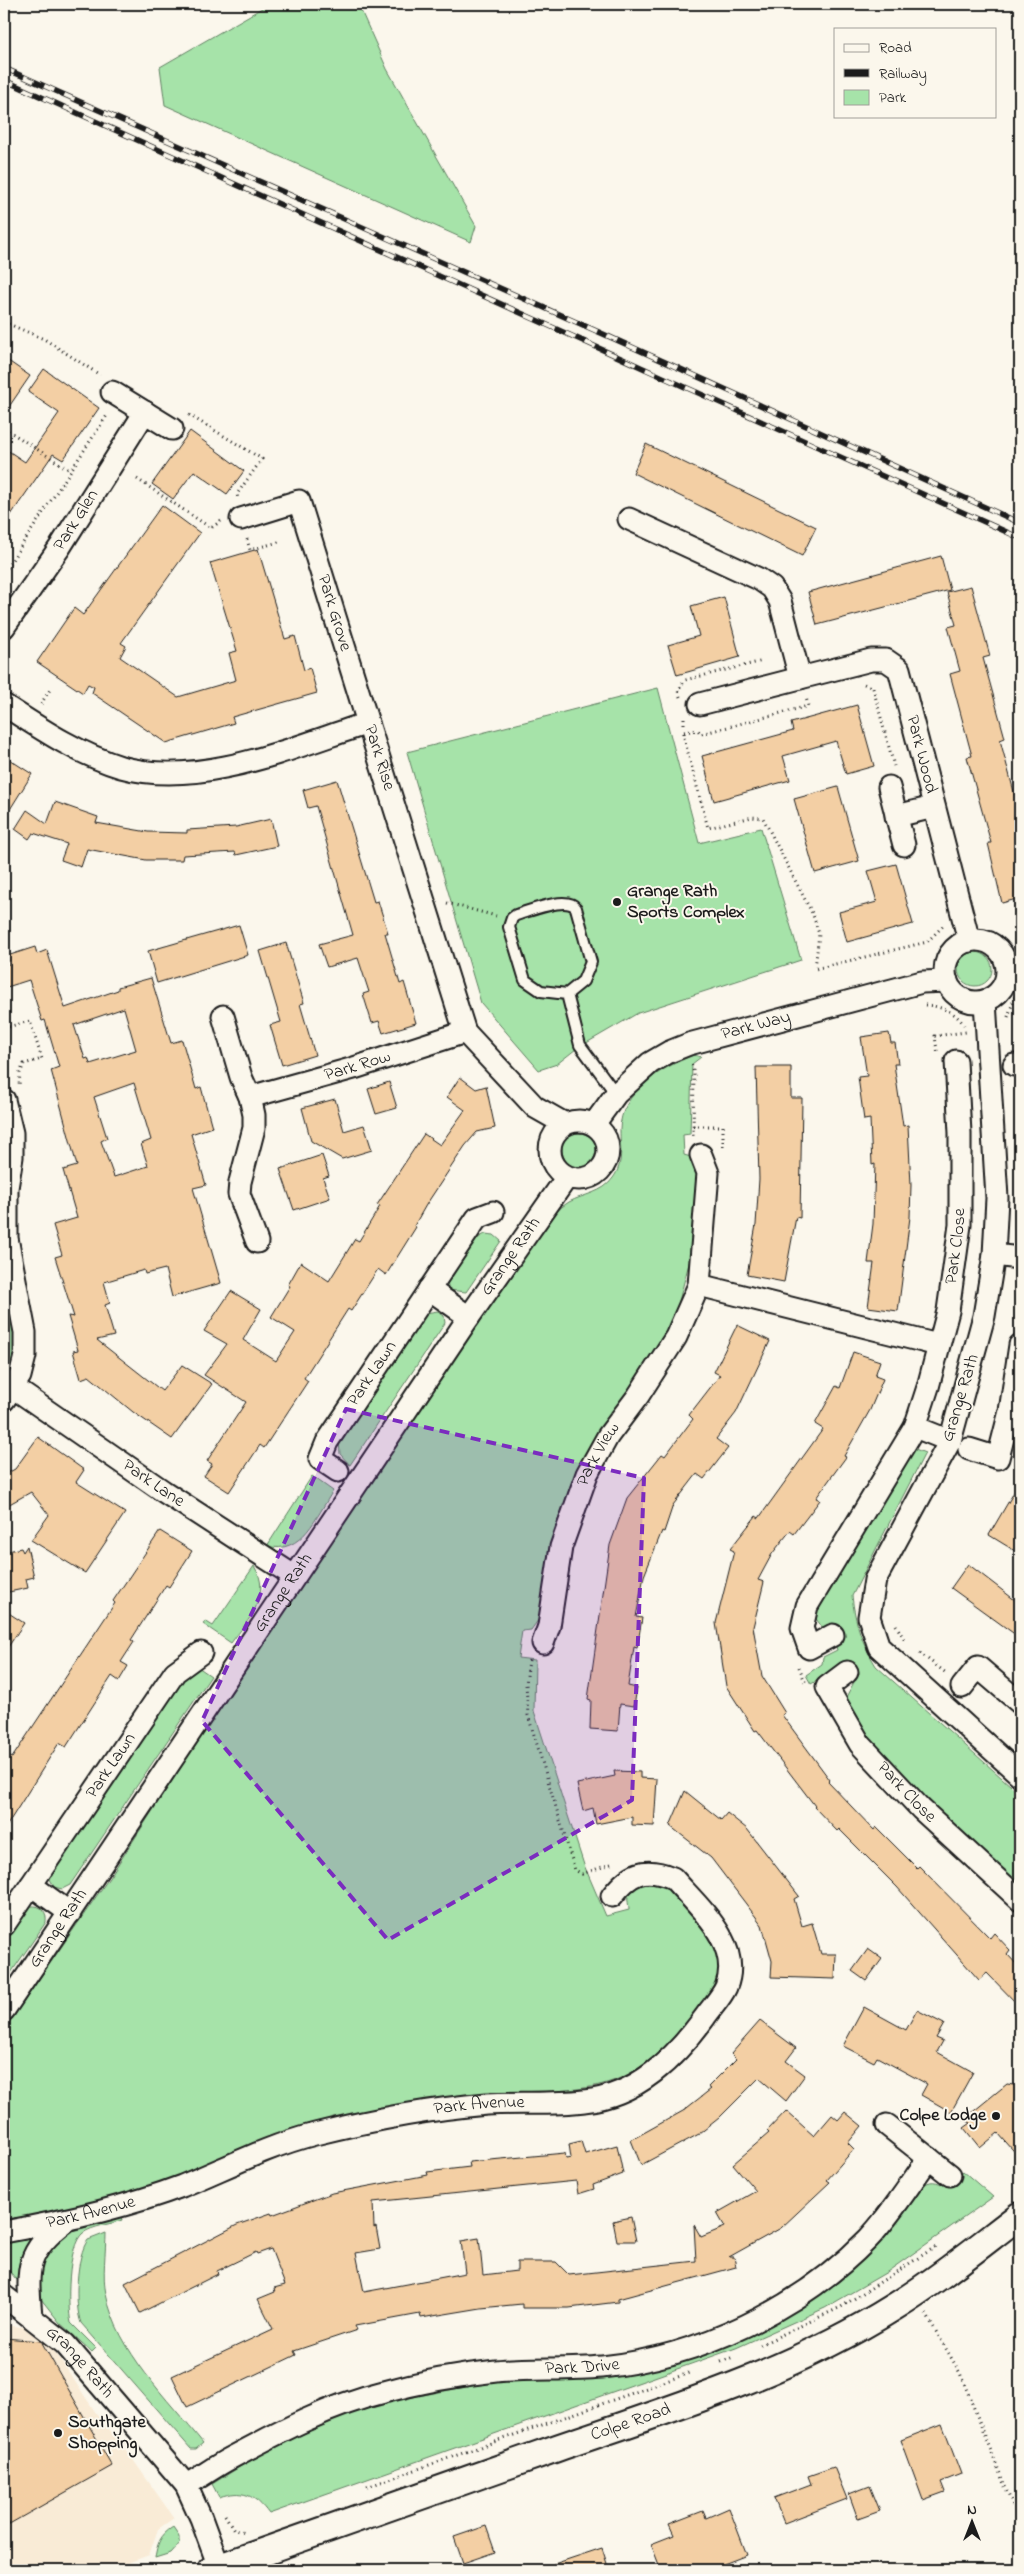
<svg xmlns="http://www.w3.org/2000/svg" width="1024" height="2574" viewBox="0 0 1024 2574" font-family="'Indie Flower',sans-serif">
	<style>
		.built { fill: #f9ebd6 }
		.green { fill: #a6e3a9; stroke: #618062 }
		.building { fill: #f3cfa4; stroke: #1c1c1c; fill-rule: evenodd }
		.lines { fill: none; stroke-linecap: round; stroke-linejoin: round }
		.service-casing { stroke: #1c1c1c; stroke-width: 14 }
		.minor-casing { stroke: #1c1c1c; stroke-width: 25 }
		.tertiary-casing { stroke: #1c1c1c; stroke-width: 30 }
		.path { stroke: #1c1c1c; stroke-width: 3; stroke-dasharray: 1 4; stroke-linecap: butt }
		.service { stroke: #fbf7ec; stroke-width: 10 }
		.minor { stroke: #fbf7ec; stroke-width: 21 }
		.tertiary { stroke: #fbf7ec; stroke-width: 26 }
		.rail-casing { stroke: #1c1c1c; stroke-width: 5.5 }
		.rail { stroke: #fbf7ec; stroke-width: 4; stroke-dasharray: 11; stroke-linecap: butt }
		.marked { fill: #7b2cbf; fill-opacity: 0.2; stroke: #7b2cbf; stroke-width: 4; stroke-dasharray: 10 6; stroke-linejoin: round }
		.poi-dot { fill: #1c1c1c; stroke: #fbf7ec; stroke-width: 2 }
		.labels { text-anchor: middle; dominant-baseline: central; stroke-width: 4; stroke-linejoin: round; paint-order: stroke }
		.street-label { font-size: 18px; fill: #1c1c1c; stroke: #fbf7ec }
		.poi-label { font-size: 18px; font-weight: bold; fill: #1c1c1c; stroke: #fbf7ec; text-anchor: start }
	</style>
	<rect width="100%" height="100%" fill="#fbf7ec"/>
	<filter id="ink" filterUnits="userSpaceOnUse"><feTurbulence type="fractalNoise" baseFrequency=".02" numOctaves="2"/><feDisplacementMap in="SourceGraphic" scale="10" xChannelSelector="R" yChannelSelector="G"/><feConvolveMatrix kernelMatrix="1 2 1 2 8 2 1 2 1" color-interpolation-filters="sRGB"/></filter>
	<g filter="url(#ink)">
		<path class="built" d="M4,2325L40,2329L96,2413L129,2454L174,2518L158,2529L149,2555L109,2570H4Z"/>
		<path class="green" d="M269,4H358L387,69L476,226L471,242L165,105L160,67Z
			M658,688L699,843L761,828L801,960L638,1013L576,1049L557,1064L539,1070L481,1003L407,752Z
			M958 969a17 17 0 1 1 34 0a17 17 0 1 1-34 0Z
			M694,1055L701,1057L692,1064L690,1134L683,1135L684,1155L691,1157L699,1168L692,1252L675,1316L661,1347L586,1453L570,1486L554,1535L541,1616L531,1630L522,1631L518,1658L535,1660L534,1711L584,1865L606,1916L629,1910C629,1905 627,1900 628,1896C631,1881 653,1879 664,1886C679,1896 713,1934 718,1951C721,1958 721,1968 719,1975C713,1994 676,2035 661,2050C611,2100 554,2088 491,2094C446,2099 399,2107 354,2115C332,2120 307,2124 285,2132C250,2143 217,2160 184,2173C145,2189 105,2201 65,2209C45,2213 24,2219 4,2218V2030L109,1878L218,1710L544,1225C551,1216 559,1208 569,1202C584,1194 603,1193 613,1178C624,1163 620,1148 620,1130C620,1092 662,1067 694,1055Z
			M562 1150a17 17 0 1 1 34 0a17 17 0 1 1-34 0Z
			M485,1234L494,1235L501,1241L466,1292L449,1290L447,1282L473,1241Z
			M4,1282C12,1313 23,1350 4,1379Z
			M438,1311L444,1316L445,1323L350,1465L340,1454L339,1440L425,1313Z
			M915,1449L925,1453L852,1596C855,1623 862,1643 876,1666L1020,1794V1886L909,1782L872,1741L845,1699L854,1682L844,1665L811,1684L806,1675L822,1664L823,1657L837,1650L831,1630L822,1627L814,1616L823,1592Z
			M312,1476L333,1491C317,1515 302,1556 267,1546Z
			M254,1566C273,1595 248,1620 231,1643L203,1624L205,1621L213,1626Z
			M198,1667L211,1676L70,1885L62,1889L54,1887L49,1877L187,1669Z
			M31,1906C42,1905 47,1912 46,1922L4,1983V1941L26,1909Z
			M963,2171L993,2197L887,2272L825,2308L736,2348L269,2514C255,2495 243,2489 219,2497L212,2484L259,2455L307,2432L356,2411L387,2402L486,2383L587,2376L794,2309L836,2282L867,2253L924,2185C933,2178 940,2184 949,2187Z
			M122,2217L123,2220C112,2224 92,2226 83,2233C67,2246 67,2305 71,2323L96,2348L92,2352L60,2323L41,2299L37,2284L43,2253L69,2232Z
			M106,2233C106,2252 102,2275 106,2294C117,2351 168,2399 203,2443L196,2449H191L81,2323C74,2305 76,2255 88,2240Z
			M38,2235L22,2286L5,2266L4,2246L12,2241Z
			M173,2527L179,2536V2544L171,2553L155,2558C157,2544 160,2535 173,2527Z"/>
		<path class="building" d="M4,358L30,376L4,414Z
			M44,369L99,408L63,460L53,454L4,525V448L25,462L59,413L28,392Z
			M190,431L244,471L227,494L194,471L173,499L152,484Z
			M646,444L816,527L802,556L633,473Z
			M162,505L200,533L121,643L126,646L120,657L178,697L236,680L229,653L237,651L210,563L258,549L285,639L295,636L304,670L310,668L317,693L232,717L234,723L166,743L92,693L94,687L88,684L83,693L37,662L74,608L83,615Z
			M941,556L950,590L817,625L808,592Z
			M971,586L990,656L983,658L1005,738L1000,740L1020,814V822L1016,823L1020,840V898L1002,903L988,843H991L967,757L972,756L950,674L960,671L948,627L956,625L947,592Z
			M724,597L740,657L677,675L668,645L699,636L691,606Z
			M857,705L874,766L846,774L836,741L783,756L790,780L714,801L702,756L793,731L791,723Z
			M4,756L32,774L4,819Z
			M337,780L374,902L378,901L388,933H385L400,984L404,982L416,1023L383,1033L379,1021L372,1023L363,994L369,992L358,958L327,967L319,944L353,935L316,806L308,808L303,790Z
			M838,787L859,861L815,873L794,799Z
			M55,802L98,817L96,823L148,832L187,833V830L236,827L271,819L277,846L236,855L235,852L183,855L182,860H146L87,849L81,867L61,860L67,844L33,833L29,839L15,829L27,810L47,824Z
			M896,864L913,924L847,942L839,912L877,902L868,871Z
			M239,925L248,955L157,983L148,951Z
			M286,943L304,1003L300,1004L315,1055L282,1065L270,1025L281,1022L260,951Z
			M35,947L37,954L47,950L65,1008L118,990V987L151,978L171,1043L182,1040L196,1089L201,1087L207,1109L212,1127L191,1134L206,1185L193,1188L221,1283L172,1297L165,1269L145,1274L144,1270L104,1282L110,1303L105,1305L114,1336L97,1340L162,1391L182,1365L212,1384L172,1439L133,1412L89,1376L81,1379L73,1351L78,1350L68,1316L74,1317L55,1257L62,1255L53,1225L77,1218L63,1170L77,1166L51,1070L59,1067L45,1020L42,1021L29,980L4,988V966L9,964L7,956ZM124,1008L136,1050L90,1064L88,1058L85,1059L74,1025ZM134,1083L151,1140L141,1144L148,1166L114,1177L101,1141L107,1138L94,1097Z
			M889,1033L891,1043H895L898,1064H894L903,1126L908,1125L911,1185L910,1217L898,1311L868,1307L874,1263H868L873,1224L875,1164L872,1165L870,1119L864,1120L858,1077L867,1076L861,1037Z
			M756,1067H791V1098H802L800,1218L796,1217L784,1282L747,1275L756,1225L759,1179Z
			M460,1077L476,1089L486,1086L495,1128L477,1132L465,1146L426,1205L414,1226L416,1227L386,1275L378,1269L351,1311L348,1309L304,1378L308,1381L264,1448L260,1445L229,1492L204,1476L212,1464L207,1461L246,1402L204,1375L227,1344L204,1331L231,1291L261,1309L243,1340L276,1361L295,1332L271,1317L290,1286L288,1285L301,1262L329,1281L355,1239L359,1241L380,1206L377,1205L424,1134L440,1145L465,1110L447,1097Z
			M389,1082L397,1108L376,1114L368,1089Z
			M335,1099L344,1131L364,1125L372,1150L342,1159L311,1141L302,1108Z
			M322,1155L329,1176L323,1178L330,1198L294,1210L280,1169Z
			M737,1325L770,1341L736,1413L716,1439L728,1448L704,1479L697,1474L673,1505L664,1532L662,1531L644,1576L636,1617L642,1618L637,1648L634,1647L628,1686L637,1688L634,1706L620,1704L618,1731L590,1729L591,1700L588,1699L610,1545L627,1498L662,1454L665,1456L693,1419L689,1415L720,1375L714,1372Z
			M853,1352L880,1361L875,1376L883,1379L870,1410L844,1456L846,1457L816,1498L820,1500L794,1534L790,1531L772,1554L758,1580L764,1582L753,1627L762,1676L785,1713L782,1715L830,1780L828,1782L874,1830L876,1827L917,1868L919,1866L990,1938L994,1933L1010,1950L1007,1954L1020,1968V2007L987,1973L979,1980L897,1887L839,1829L837,1831L814,1807L815,1806L757,1730L755,1731L726,1686L716,1623L734,1551L730,1549L756,1516L759,1518L823,1429L815,1424L836,1386L840,1388Z
			M38,1437L84,1470L76,1482L125,1513L85,1573L31,1540L49,1515L31,1492L4,1507V1475L15,1469Z
			M1020,1482V1554L989,1535Z
			M160,1531L192,1551L169,1587L166,1585L131,1640L134,1642L121,1662L128,1666L119,1681L112,1676L66,1747L59,1743L4,1830V1753L12,1758L115,1603L113,1601Z
			M27,1546L34,1577L26,1579L28,1588L4,1593V1552L21,1548L23,1552Z
			M968,1564L1020,1604V1638L951,1588Z
			M4,1610L24,1623L4,1653Z
			M614,1771L640,1772V1778L657,1779L654,1826L632,1825V1817L596,1824L593,1808L583,1811L577,1784L615,1776Z
			M685,1791L721,1820L727,1813L747,1829L799,1896L794,1899L802,1926L812,1923L821,1954H836L835,1979L771,1977L772,1961L762,1925L711,1858L670,1826Z
			M868,1949L882,1959L866,1981L852,1971Z
			M864,2007L906,2030L917,2010L944,2024L936,2038L943,2041L937,2052L973,2072L951,2112L921,2095L927,2084L877,2057L874,2062L843,2046Z
			M760,2021L796,2048L786,2061L805,2075L786,2101L759,2078L719,2118L699,2134L641,2165L631,2140L683,2111L711,2089L708,2087L736,2059L731,2054Z
			M1007,2084L1020,2086V2158L998,2133L980,2148L964,2128L971,2123L964,2119Z
			M786,2111L814,2136L832,2115L838,2120L845,2112L862,2126L848,2143L854,2149L827,2180L830,2182L781,2228L729,2257H734L736,2267L618,2299V2302L569,2308H522V2304L481,2308L421,2318L420,2314L355,2326L357,2330L294,2351L296,2355L187,2407L172,2376L273,2329L258,2299L275,2292L274,2288L285,2285L271,2249L257,2254L256,2252L217,2271L218,2274L140,2313L125,2283L237,2225L271,2213L272,2215L332,2193L428,2175L427,2172L470,2167L469,2162L565,2153L566,2159L571,2158L569,2144L581,2141L585,2154L617,2145L623,2174L593,2185L594,2189L578,2194L576,2181L373,2202L374,2228L376,2227L380,2249L356,2253L364,2292L465,2273L461,2241L479,2238L483,2275L517,2271V2262H556L569,2275L696,2261L694,2225L701,2237L725,2227L717,2213L756,2191L733,2164L769,2133L767,2131Z
			M631,2217L636,2241H617L613,2221Z
			M4,2338L41,2341L112,2466L4,2527Z
			M942,2424L961,2474L941,2482L945,2492L923,2500L901,2440Z
			M834,2467L847,2499L784,2523L774,2498L811,2484L808,2476Z
			M870,2486L880,2511L858,2519L849,2494Z
			M729,2508L747,2555L708,2570H661L651,2544L674,2535L669,2524L703,2511L706,2518Z
			M486,2526L495,2552L463,2563L454,2537Z
			M602,2548L609,2570H545V2567Z"/>
		<g class="lines">
			<defs>
				<path id="service" d="M567,994L583,981L591,962L576,908C567,895 530,911 516,915L512,918L509,927L525,980L541,991L567,994L580,1045L616,1094"/>
				<g id="minor">
					<path d="M112,392L172,429"/>
					<path id="s1" d="M241,519L299,501L368,723"/>
					<path id="s2" d="M629,519L759,579L772,588L780,601L800,678L871,660H886L899,669L969,941"/>
					<path id="s3" d="M4,627L60,547L145,412"/>
					<path d="M700,704L800,678"/>
					<path id="s4" d="M4,705C41,729 78,754 121,767C200,789 293,747 368,723L465,1032L535,1107L565,1124"/>
					<path d="M889,787L904,845"/>
					<path d="M896,816L934,807"/>
					<circle cx="976" cy="971" r="31"/>
					<path d="M985,1001L997,1198L994,1255L984,1316L950,1441L875,1580L869,1617L879,1647L1020,1775"/>
					<path d="M223,1016L241,1077L250,1097L254,1115V1128L240,1182L239,1194L257,1242"/>
					<path d="M1014,1065H1020"/>
					<path id="s5" d="M250,1097L354,1068L465,1032"/>
					<path d="M4,1100L12,1133V1157L7,1188V1238L25,1332V1356L20,1376L4,1400"/>
					<circle cx="579" cy="1150" r="29"/>
					<path id="s6" d="M594,1124L616,1094L650,1063L669,1052L689,1044L922,982L947,981"/>
					<path d="M994,1255L1020,1258"/>
					<path d="M699,1285L938,1345"/>
					<path d="M429,1289L469,1317"/>
					<path id="s7" d="M14,1388L163,1491L294,1576"/>
					<path d="M915,1427L950,1441"/>
					<path d="M969,1449L998,1458L1010,1411L1020,1345"/>
					<path id="s8" d="M338,1471L320,1459L327,1442L477,1218L493,1212"/>
					<path id="s9" d="M833,1635L809,1648L802,1628L807,1606L915,1427L928,1387L948,1311L960,1225V1133L956,1061"/>
					<path id="s10" d="M543,1643L549,1626L561,1547L587,1474L608,1436L638,1396L676,1337L699,1285L708,1173L701,1155"/>
					<path id="s11" d="M847,1672L827,1687L860,1744L921,1809L1020,1900"/>
					<path d="M962,1687L978,1667L1020,1703"/>
					<path d="M31,1885L70,1913"/>
					<path id="s12" d="M4,1925L175,1672L201,1653"/>
					<path id="s13" d="M4,2010L469,1317L567,1177"/>
					<path d="M887,2125L950,2175"/>
					<path id="s14" d="M4,2232C65,2221 124,2208 182,2186C226,2168 268,2146 315,2134C371,2120 429,2109 487,2104C519,2102 552,2105 584,2101C637,2096 675,2058 705,2017C711,2008 721,1998 726,1987C743,1944 698,1907 673,1878C644,1866 630,1873 612,1896"/>
					<path id="s15" d="M4,2296L65,2344L186,2485L201,2518L219,2567"/>
					<path d="M31,2316C27,2269 25,2252 65,2222"/>
					<path id="s16" d="M186,2485C201,2477 214,2467 229,2459C277,2433 330,2405 384,2392C420,2382 459,2375 496,2371C531,2368 567,2370 602,2367C699,2357 800,2309 868,2239C891,2215 909,2185 929,2158"/>
				</g>
				<g id="tertiary">
					<path id="s17" d="M211,2570C326,2530 441,2488 557,2448C671,2409 791,2372 894,2307C938,2280 979,2246 1020,2215"/>
				</g>
			</defs>
			<use href="#service" class="service-casing"/>
			<use href="#minor" class="minor-casing"/>
			<use href="#tertiary" class="tertiary-casing"/>
			<path class="path" d="M4,322L44,339L100,375
				M189,415L262,459L237,494L238,499
				M4,428L71,471
				M137,479L211,528L221,521
				M247,539L250,550L282,541
				M4,572L108,414
				M864,684L873,688L894,766
				M680,697L678,691L685,680L763,661
				M41,704L51,688
				M684,718V738L708,828L752,817L763,818L813,915L819,934L815,969L927,942L944,925
				M684,732L698,730L701,734L808,706L806,697
				M447,903L496,916
				M925,1005C940,1006 956,1012 964,1025
				M1008,1017L1015,996L1020,989
				M4,1028L30,1021L42,1059L24,1064L20,1073L19,1086
				M937,1051L935,1036L966,1032
				M692,1065L694,1074L693,1136
				M693,1126H723V1151
				M896,1625L904,1639
				M920,1653L946,1673
				M529,1660L526,1684L528,1715L575,1870L582,1874L611,1864
				M799,1667L806,1684
				M926,2314L960,2373L1016,2514
				M760,2345L841,2307L937,2246
				M721,2362L733,2357
				M367,2487L689,2373
				M225,2515L234,2530L245,2532"/>
			<use href="#service" class="service"/>
			<use href="#minor" class="minor"/>
			<use href="#tertiary" class="tertiary"/>
			<defs>
				<path id="rail" d="M4,68L610,337L1020,523
					M4,80L1020,538"/>
			</defs>
			<use href="#rail" class="rail-casing"/>
			<use href="#rail" class="rail"/>
		</g>
	</g>
	<path class="marked" d="M346,1409L644,1478L632,1800L388,1940L202,1721Z"/>
	<g class="poi-dot">
		<circle cx="617" cy="902" r="5"/>
		<circle cx="996" cy="2116" r="5"/>
		<circle cx="58" cy="2433" r="5"/>
	</g>
	<g class="labels">
		<g class="street-label">
			<text stroke="none"><textPath href="#s3" startOffset="129">Park Glen</textPath></text>
			<text stroke="none"><textPath href="#s1" startOffset="178">Park Grove</textPath></text>
			<text stroke="none"><textPath href="#s2" startOffset="446">Park Wood</textPath></text>
			<text stroke="none"><textPath href="#s4" startOffset="424">Park Rise</textPath></text>
			<text stroke="none"><textPath href="#s6" startOffset="196">Park Way</textPath></text>
			<text stroke="none"><textPath href="#s5" startOffset="112">Park Row</textPath></text>
			<text stroke="none"><textPath href="#s9" startOffset="466">Park Close</textPath></text>
			<text stroke="none"><textPath href="#s13" startOffset="908">Grange Rath</textPath></text>
			<text stroke="none"><textPath href="#s8" startOffset="122">Park Lawn</textPath></text>
			<text transform="translate(961 1398) rotate(-73)">Grange Rath</text>
			<text stroke="none"><textPath href="#s10" startOffset="198">Park View</textPath></text>
			<text stroke="none"><textPath href="#s7" startOffset="169">Park Lane</textPath></text>
			<text stroke="none"><textPath href="#s13" startOffset="502">Grange Rath</textPath></text>
			<text stroke="none"><textPath href="#s12" startOffset="192">Park Lawn</textPath></text>
			<text stroke="none"><textPath href="#s11" startOffset="158">Park Close</textPath></text>
			<text stroke="none"><textPath href="#s13" startOffset="98">Grange Rath</textPath></text>
			<text stroke="none"><textPath href="#s14" startOffset="494">Park Avenue</textPath></text>
			<text stroke="none"><textPath href="#s14" startOffset="89">Park Avenue</textPath></text>
			<text stroke="none"><textPath href="#s15" startOffset="101">Grange Rath</textPath></text>
			<text stroke="none"><textPath href="#s16" startOffset="420">Park Drive</textPath></text>
			<text stroke="none"><textPath href="#s17" startOffset="445">Colpe Road</textPath></text>
		</g>
		<g class="poi-label">
			<text x="627" y="892">Grange Rath<tspan x="627" dy="21">Sports Complex</tspan></text>
			<text x="986" y="2116" text-anchor="end">Colpe Lodge</text>
			<text x="68" y="2423">Southgate<tspan x="68" dy="21">Shopping</tspan></text>
		</g>
	</g>
	<rect width="1024" height="2574" fill="none" stroke="#fbf7ec" stroke-width="20"/>
	<rect x="10" y="10" width="1004" height="2554" fill="none" stroke="#1c1c1c" stroke-width="2" filter="url(#ink)"/>
	<rect x="834" y="28" width="162" height="90" fill="#fbf7ec" stroke="#a29f99"/>
	<rect x="844" y="44" width="25" height="8" fill="#fbf7ec" stroke="#a29f99"/>
	<text x="879" y="52" font-size="15" fill="#1c1c1c">Road</text>
	<rect x="844" y="69" width="25" height="8" fill="#1c1c1c" stroke="#a29f99"/>
	<text x="879" y="78" font-size="15" fill="#1c1c1c">Railway</text>
	<rect x="844" y="90" width="25" height="15" fill="#a6e3a9" stroke="#a29f99"/>
	<text x="879" y="102" font-size="15" fill="#1c1c1c">Park</text>
	<g transform="translate(972 2522)" stroke="#fbf7ec" stroke-width="4" paint-order="stroke">
	<path d="M0-4L9 19L0 12L-9 19Z" fill="#1c1c1c"/>
	<text y="-8" font-size="14" font-weight="bold" text-anchor="middle" fill="#1c1c1c">N</text>
	</g>
</svg>
